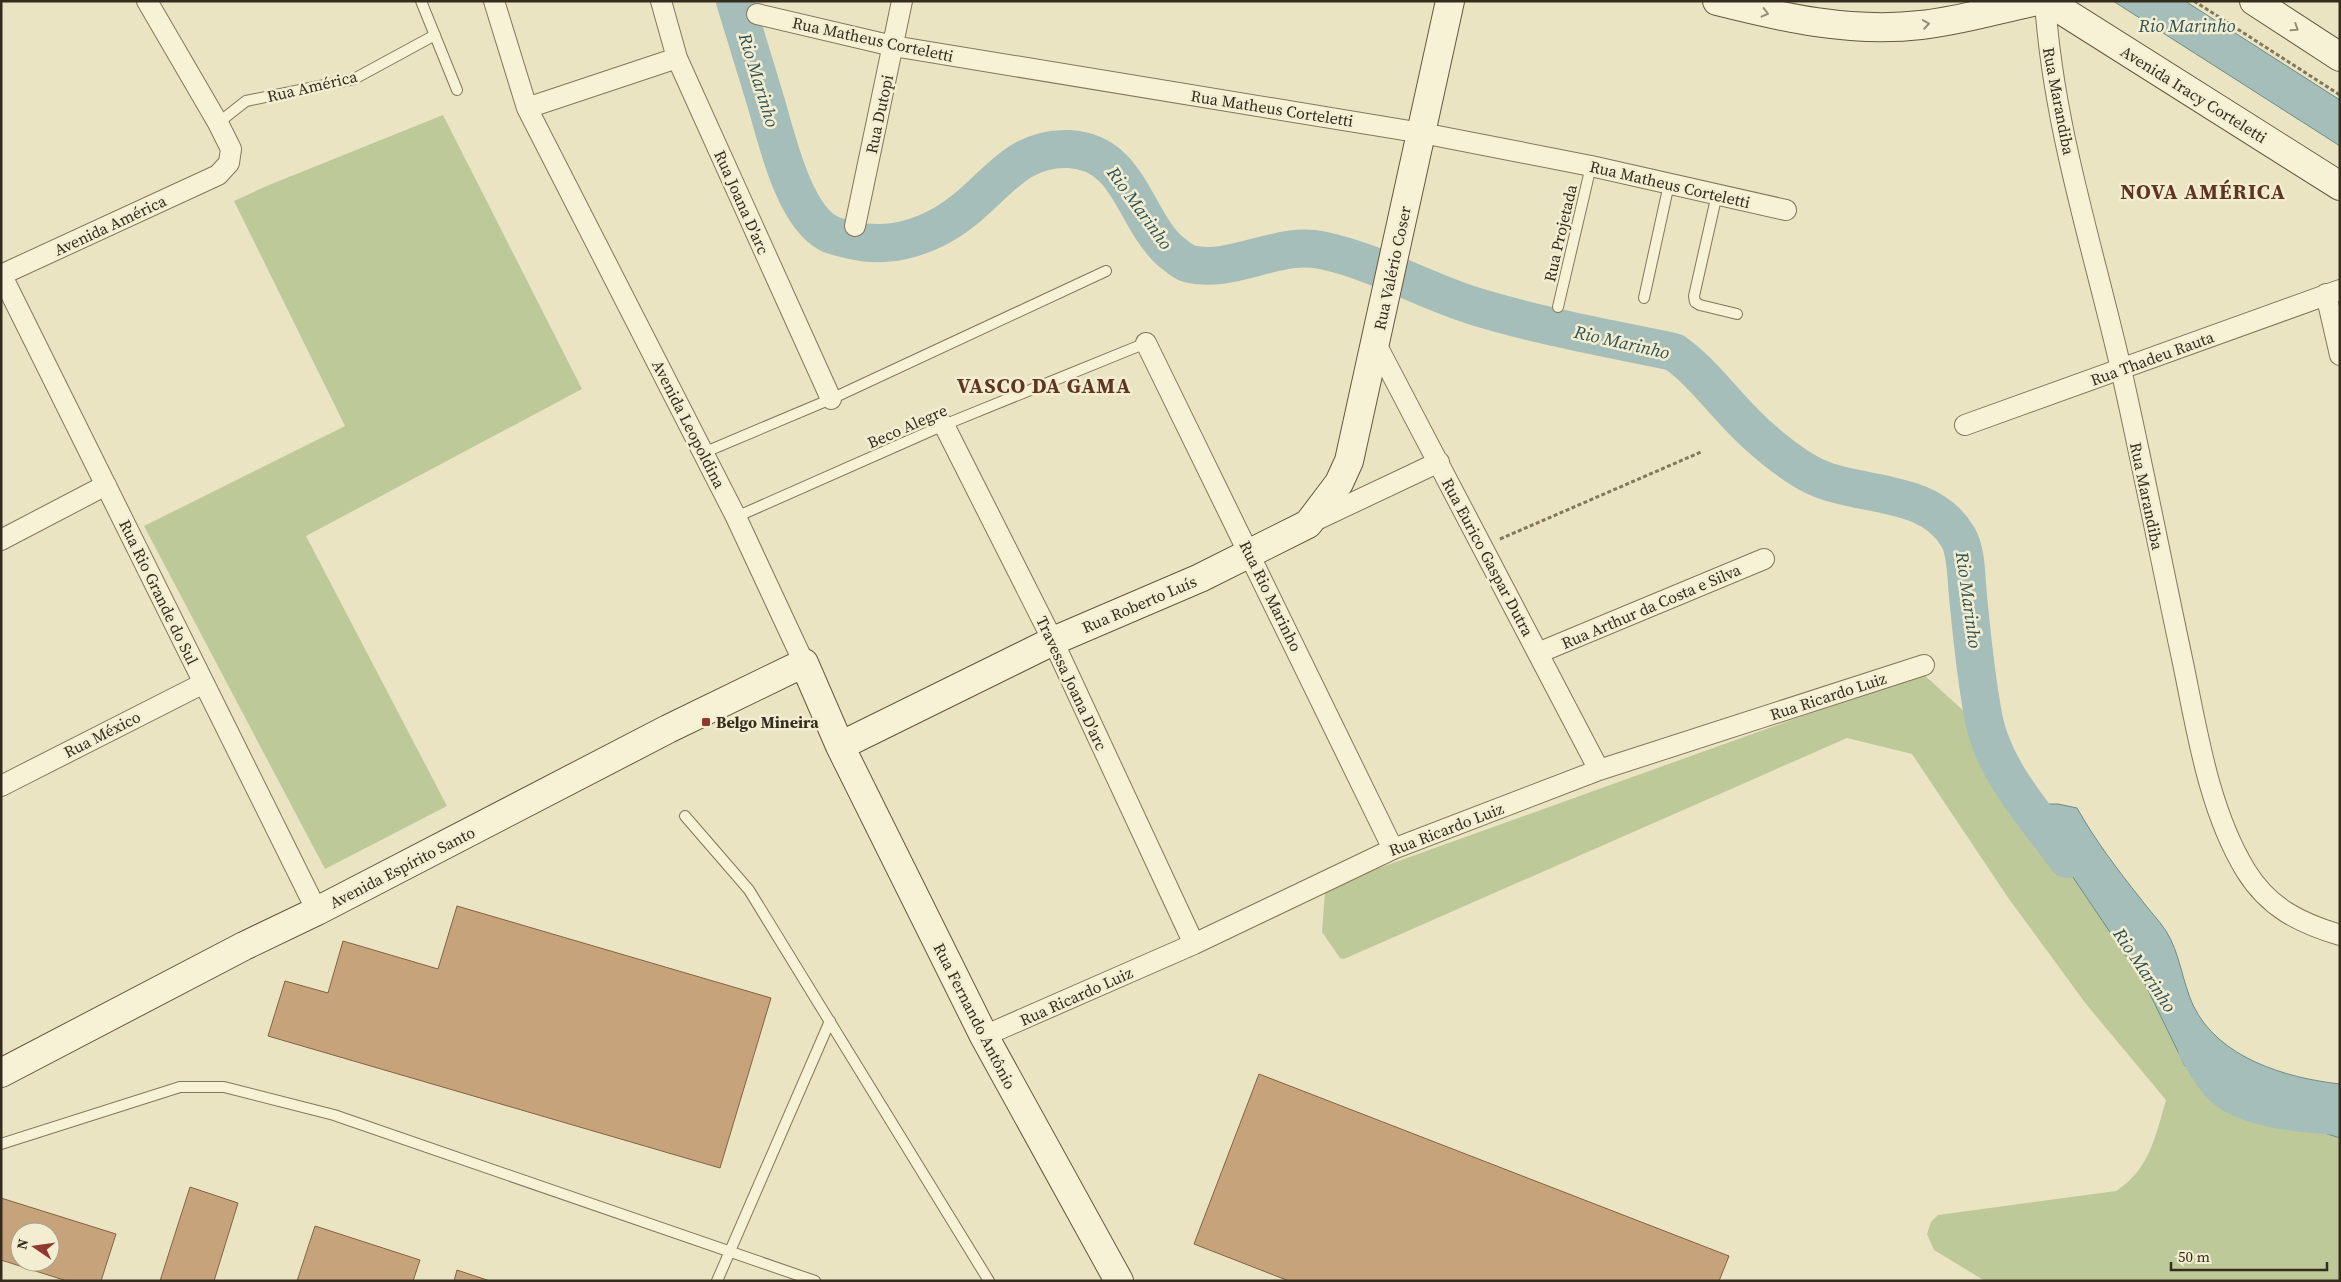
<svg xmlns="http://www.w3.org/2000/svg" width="2341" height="1282" viewBox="0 0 2341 1282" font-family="'Source Serif 4',serif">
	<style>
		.green { fill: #bdc998 }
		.water { fill: #a5beba; stroke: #6c8c88 }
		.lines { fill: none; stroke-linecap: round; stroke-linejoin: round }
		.river { stroke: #a5beba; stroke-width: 38 }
		.building { fill: #c7a37b; stroke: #826342; fill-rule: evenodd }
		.lane-casing { stroke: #84765b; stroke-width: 12 }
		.street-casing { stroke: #84765b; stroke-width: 22 }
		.secondary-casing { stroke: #66573e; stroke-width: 30 }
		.path { stroke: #84765b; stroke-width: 3; stroke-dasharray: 4 2.5; stroke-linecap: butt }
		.lane { stroke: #f7f1d6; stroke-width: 10 }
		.street { stroke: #f7f1d6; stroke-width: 20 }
		.secondary { stroke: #f7f1d6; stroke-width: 28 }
		.oneway { stroke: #968e7a }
		.poi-dot { fill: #90392e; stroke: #f3edd2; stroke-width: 2 }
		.labels { text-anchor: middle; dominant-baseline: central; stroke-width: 5; stroke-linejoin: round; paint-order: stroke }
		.street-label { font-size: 16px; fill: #352c1e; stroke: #f3edd2 }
		.poi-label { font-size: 16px; font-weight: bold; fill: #352c1e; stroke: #f3edd2; text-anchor: start }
		.water-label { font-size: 18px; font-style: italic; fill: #2e5254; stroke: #f3edd2 }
		.district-label { font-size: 21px; font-weight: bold; letter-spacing: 1px; fill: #5f3520; stroke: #f3edd2 }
	</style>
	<rect width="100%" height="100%" fill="#ebe4c3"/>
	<path class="green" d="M443,115L582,389L306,536L447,806L325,869L144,526L345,426L234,201L269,185Z
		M1922,673L1989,734L2060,858L2145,984L2185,1066L2297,1124L2340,1138V1281H1985L1934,1250L1927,1234L1931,1222L1938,1215L2116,1191C2150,1169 2155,1137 2166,1100L2086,1004L2009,899L1912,754L1847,738L1344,959L1340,958L1322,932L1325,893L1340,882Z"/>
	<path class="water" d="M2113,1H2185L2340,100V146Z
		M2044,804H2058L2077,808C2095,840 2117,869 2140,898C2148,909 2158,919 2166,931C2180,953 2182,981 2193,1005C2218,1058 2286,1078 2340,1084V1138L2297,1124L2253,1106L2185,1066L2145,984L2060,858L2037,818Z"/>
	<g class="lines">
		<path class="river" d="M735,1C745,34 755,67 765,99C776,136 793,214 828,233C835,237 844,238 851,240C893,250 935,235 968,207C1000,180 1021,147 1069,149C1130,152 1133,217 1170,251C1177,256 1182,262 1190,264C1233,274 1278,241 1321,250C1375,261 1422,290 1474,306C1539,326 1607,338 1674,352C1701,371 1720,398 1743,421C1760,439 1787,461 1808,473C1854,499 1928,485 1958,537C1967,553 1966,578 1968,596C1972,637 1976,680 1984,720C1995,773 2037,817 2067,859
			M2197,1049C2204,1060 2211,1075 2221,1085C2244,1110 2307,1114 2340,1116"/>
	</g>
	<path class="building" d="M457,906L771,998L720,1168L268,1036L285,981L328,993L343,941L438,969Z
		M1259,1074L1729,1256L1719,1281H1289L1194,1244Z
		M190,1187L238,1203L214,1281H160Z
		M1,1198L116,1234L101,1281H67L1,1260ZM20,1232H50V1262H20Z
		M315,1226L420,1260L413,1281H297Z
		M457,1270L490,1281H454Z"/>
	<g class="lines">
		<defs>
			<path id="lane" d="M421,1L457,90
				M218,123L246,101L354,79L435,35
				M1717,194L1694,296L1695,302L1700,305L1737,314
				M1644,298L1669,184
				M1558,307L1591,166
				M703,453L831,399L1106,271
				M736,517L944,425L1146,343
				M685,816L749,890L989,1281
				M1,1144L180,1087H224L334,1115L815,1281
				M717,1281L830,1021"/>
			<path id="street" d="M494,1L527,108L736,517L804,663
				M661,1L677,58L831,399
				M2045,1C2053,126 2093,247 2121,369C2143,467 2162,565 2183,663C2197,731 2209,811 2246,871C2269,908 2300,923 2340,935
				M757,14L893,46L1422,133L1591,166L1786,210
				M527,108L677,58
				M855,226L902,1
				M1,274L317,911
				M1,275L218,175L229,163L231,149L218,123L147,1
				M2326,294L2340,355
				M1146,343L1393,849
				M1376,344L1599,770
				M944,425L1053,641L1194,944
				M1965,425L2340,290
				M1312,522L1439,462
				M1,540L106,485
				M1538,653L1764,559
				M1,786L204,683
				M984,1036L1194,944L1393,849L1599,770L1924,665"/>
			<path id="secondary" d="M1717,1C1784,18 1852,33 1921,25C1960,21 1999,9 2037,1
				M2047,1L2340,186
				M2254,1L2340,57
				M840,746L1053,641L1200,578L1308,524L1339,483L1349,461L1450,1
				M1,1073L244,946L317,911L668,729L804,663L840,746L984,1036L1119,1281"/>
		</defs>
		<use href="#lane" class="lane-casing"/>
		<use href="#street" class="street-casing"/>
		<use href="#secondary" class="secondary-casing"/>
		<path class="path" d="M2194,1L2340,95
			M1500,539L1701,452"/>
		<use href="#lane" class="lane"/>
		<use href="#street" class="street"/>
		<use href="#secondary" class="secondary"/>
	</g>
	<defs><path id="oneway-chevron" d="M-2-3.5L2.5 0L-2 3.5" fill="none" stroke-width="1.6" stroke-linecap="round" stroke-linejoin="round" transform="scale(1.25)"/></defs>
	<g class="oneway">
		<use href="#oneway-chevron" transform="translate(1765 13) rotate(14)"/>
		<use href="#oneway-chevron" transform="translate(1926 24) rotate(-9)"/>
		<use href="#oneway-chevron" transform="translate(2295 28) rotate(33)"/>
	</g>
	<rect class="poi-dot" x="701" y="717" width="10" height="10" rx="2.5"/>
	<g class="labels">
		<g class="street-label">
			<text transform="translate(873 39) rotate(12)">Rua Matheus Corteletti</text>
			<text transform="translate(312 86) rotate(-13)">Rua América</text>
			<text transform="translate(2194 94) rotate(32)">Avenida Iracy Corteletti</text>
			<text transform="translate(2059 101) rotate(79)">Rua Marandiba</text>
			<text transform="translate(1272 108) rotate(9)">Rua Matheus Corteletti</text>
			<text transform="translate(879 114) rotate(-78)">Rua Dutopi</text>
			<text transform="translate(1670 184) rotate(13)">Rua Matheus Corteletti</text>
			<text transform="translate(742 202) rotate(66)">Rua Joana D'arc</text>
			<text transform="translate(110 225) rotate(-25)">Avenida América</text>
			<text transform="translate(1560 233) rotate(-77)">Rua Projetada</text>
			<text transform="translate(1392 268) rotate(-78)">Rua Valério Coser</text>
			<text transform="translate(2152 358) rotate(-20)">Rua Thadeu Rauta</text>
			<text transform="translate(689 424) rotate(63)">Avenida Leopoldina</text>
			<text transform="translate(907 426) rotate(-24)">Beco Alegre</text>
			<text transform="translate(2147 496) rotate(78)">Rua Marandiba</text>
			<text transform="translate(1488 557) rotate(62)">Rua Eurico Gaspar Dutra</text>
			<text transform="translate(159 592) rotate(64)">Rua Rio Grande do Sul</text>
			<text transform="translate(1271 596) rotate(64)">Rua Rio Marinho</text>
			<text transform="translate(1139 604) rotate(-23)">Rua Roberto Luís</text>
			<text transform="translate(1651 606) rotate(-23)">Rua Arthur da Costa e Silva</text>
			<text transform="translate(1072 683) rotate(65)">Travessa Joana D'arc</text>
			<text transform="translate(1828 696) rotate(-18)">Rua Ricardo Luiz</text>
			<text transform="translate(102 734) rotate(-27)">Rua México</text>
			<text transform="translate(1446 829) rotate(-21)">Rua Ricardo Luiz</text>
			<text transform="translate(402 867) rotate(-27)">Avenida Espírito Santo</text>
			<text transform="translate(1076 996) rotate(-24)">Rua Ricardo Luiz</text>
			<text transform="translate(975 1016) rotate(63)">Rua Fernando Antônio</text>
		</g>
		<g class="poi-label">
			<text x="716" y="722">Belgo Mineira</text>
		</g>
		<g class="water-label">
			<text x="2187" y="25">Rio Marinho</text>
			<text transform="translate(759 80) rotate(73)">Rio Marinho</text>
			<text transform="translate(1140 208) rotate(54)">Rio Marinho</text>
			<text transform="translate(1622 342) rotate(13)">Rio Marinho</text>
			<text transform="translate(1969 600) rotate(82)">Rio Marinho</text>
			<text transform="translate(2145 970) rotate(56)">Rio Marinho</text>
		</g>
		<g class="district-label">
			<text x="2203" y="191">NOVA AMÉRICA</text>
			<text x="1044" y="385">VASCO DA GAMA</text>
		</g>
	</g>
	<rect width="2341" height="1282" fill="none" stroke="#352c1e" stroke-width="5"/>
	<g transform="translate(35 1247) rotate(283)"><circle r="24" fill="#f3edd2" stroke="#a7a08a"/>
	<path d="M0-4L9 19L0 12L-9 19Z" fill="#90392e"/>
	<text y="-8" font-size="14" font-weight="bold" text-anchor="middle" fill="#352c1e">N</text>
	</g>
	<path d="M2171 1262v8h156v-8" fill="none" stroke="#352c1e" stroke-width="2.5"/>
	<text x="2178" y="1262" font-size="15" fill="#352c1e" stroke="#f3edd2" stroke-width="4" paint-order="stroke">50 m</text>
</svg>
